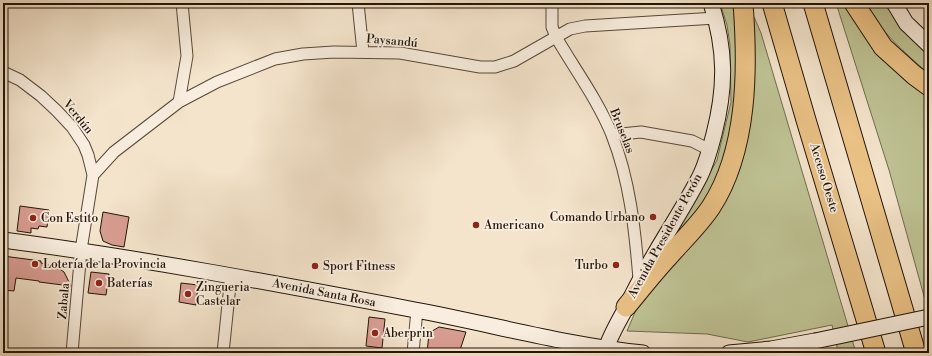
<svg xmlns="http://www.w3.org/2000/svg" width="932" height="356" viewBox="0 0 932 356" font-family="'Libre Bodoni',serif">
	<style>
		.green { fill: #bfc395; stroke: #706c4e }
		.building { fill: #d89d92; stroke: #221508 }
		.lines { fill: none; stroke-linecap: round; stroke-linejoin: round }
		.street-casing { stroke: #564939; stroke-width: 13 }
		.secondary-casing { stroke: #221508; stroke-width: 17 }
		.highway-casing { stroke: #221508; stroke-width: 21 }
		.street { stroke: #f8edde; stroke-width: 11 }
		.secondary { stroke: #f8edde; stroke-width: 15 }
		.highway { stroke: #eac286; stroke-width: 19 }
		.secondary-bridge-casing { stroke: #221508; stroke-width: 17; stroke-linecap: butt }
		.secondary-bridge { stroke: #f8edde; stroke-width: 15 }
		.poi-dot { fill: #8f2418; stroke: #f8edde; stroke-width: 1.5 }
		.labels { text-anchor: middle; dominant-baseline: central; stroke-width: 3.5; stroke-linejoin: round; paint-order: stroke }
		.street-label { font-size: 12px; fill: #221508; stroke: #f8edde }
		.poi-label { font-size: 12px; fill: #221508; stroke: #f8edde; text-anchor: start }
	</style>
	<rect width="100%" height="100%" fill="#f4e4cc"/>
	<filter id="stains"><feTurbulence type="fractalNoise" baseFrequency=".005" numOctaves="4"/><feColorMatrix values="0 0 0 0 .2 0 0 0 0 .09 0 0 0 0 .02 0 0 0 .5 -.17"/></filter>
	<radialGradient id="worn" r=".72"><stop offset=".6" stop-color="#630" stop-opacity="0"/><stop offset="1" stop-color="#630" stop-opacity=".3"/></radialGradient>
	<path class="green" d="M720,3H739L740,55L727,156L700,210L665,254L717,160L731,102L730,45L727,25Z
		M836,3H848L929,94V314L889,170Z
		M864,3H892L929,48V74C904,52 880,31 864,3Z
		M751,17H754L761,33L856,353H828L838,351L832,325L748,342L707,334L627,331L636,310L650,286L724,196Z"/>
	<path class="building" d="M20,206L49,210L47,227L39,226L38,229L31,228V233L17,231Z
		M103,212L129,217L124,247L112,245L103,241L100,231Z
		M3,256L41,261V263L57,267L64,272L71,286L39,282V281L16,278L14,291L3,290Z
		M91,272L109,274L106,295L88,293Z
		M181,283L198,285L196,305L179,302Z
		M369,317L385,319L382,348L366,346Z
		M439,327L466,332L459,353H427L429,333Z"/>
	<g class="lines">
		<defs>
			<path id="street" d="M358,3L363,52
				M552,3V27L556,37C574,68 599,102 612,135C630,181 635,230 639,279
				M3,72L20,80L41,96L57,111L72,127L84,145L88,155L93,175L81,250L72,353
				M179,102L187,56L182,3
				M612,135L641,132L692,141L710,150
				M93,175L114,152L179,102L217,82L275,59L303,54L334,52L400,53L480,67H495L514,61L570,29L585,26L716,18
				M223,353L231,275
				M413,353L417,310"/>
			<path id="secondary" d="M894,3L906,23L929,45
				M3,240C141,258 278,284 415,310C491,324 566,345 643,353
				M605,353C608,338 621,318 628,304C648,260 676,222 698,180C706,166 710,149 714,134C726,87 726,50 711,3
				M729,353L771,349L815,341"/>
			<path id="highway" d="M772,3L806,120L876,353
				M813,3L916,353
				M854,3L883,47L914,75L929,86
				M626,307C640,290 654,272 669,256C683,240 699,225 711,207C748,150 748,69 743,3"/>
		</defs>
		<use href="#street" class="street-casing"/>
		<use href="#secondary" class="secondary-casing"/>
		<use href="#highway" class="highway-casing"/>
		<use href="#street" class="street"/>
		<use href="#secondary" class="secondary"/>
		<use href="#highway" class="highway"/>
		<defs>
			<path id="secondary-bridge" d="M815,341L929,317"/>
		</defs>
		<use href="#secondary-bridge" class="secondary-bridge-casing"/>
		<use href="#secondary-bridge" class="secondary-bridge"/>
	</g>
	<g class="poi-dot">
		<circle cx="653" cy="217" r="4"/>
		<circle cx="33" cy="218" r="4"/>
		<circle cx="476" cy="225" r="4"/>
		<circle cx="35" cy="264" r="4"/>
		<circle cx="616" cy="265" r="4"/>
		<circle cx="315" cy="266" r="4"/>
		<circle cx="99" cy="283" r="4"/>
		<circle cx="188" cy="294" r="4"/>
		<circle cx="375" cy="333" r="4"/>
	</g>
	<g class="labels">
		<g class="street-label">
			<text transform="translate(392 41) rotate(5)">Paysandú</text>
			<text transform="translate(78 117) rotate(51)">Verdún</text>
			<text transform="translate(622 131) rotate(68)">Bruselas</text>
			<text transform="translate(824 178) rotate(73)">Acceso Oeste</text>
			<text transform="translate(665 236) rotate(-61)">Avenida Presidente Perón</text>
			<text transform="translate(324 293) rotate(11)">Avenida Santa Rosa</text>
			<text transform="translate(64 301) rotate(-85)">Zabala</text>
		</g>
		<g class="poi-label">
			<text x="645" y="217" text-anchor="end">Comando Urbano</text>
			<text x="41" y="218">Con Estito</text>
			<text x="484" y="225">Americano</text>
			<text x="43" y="264">Lotería de la Provincia</text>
			<text x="608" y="265" text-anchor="end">Turbo</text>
			<text x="323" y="266">Sport Fitness</text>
			<text x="107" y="283">Baterías</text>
			<text x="196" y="287">Zingueria<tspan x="196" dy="14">Castelar</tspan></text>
			<text x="383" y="333">Aberprin</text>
		</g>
	</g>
	<rect width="932" height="356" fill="none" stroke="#f4e4cc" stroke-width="16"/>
	<rect x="4" y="4" width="924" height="348" fill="none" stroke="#221508" stroke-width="2"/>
	<rect x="8" y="8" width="916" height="340" fill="none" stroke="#221508"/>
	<rect width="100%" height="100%" filter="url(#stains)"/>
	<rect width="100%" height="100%" fill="url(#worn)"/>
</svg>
